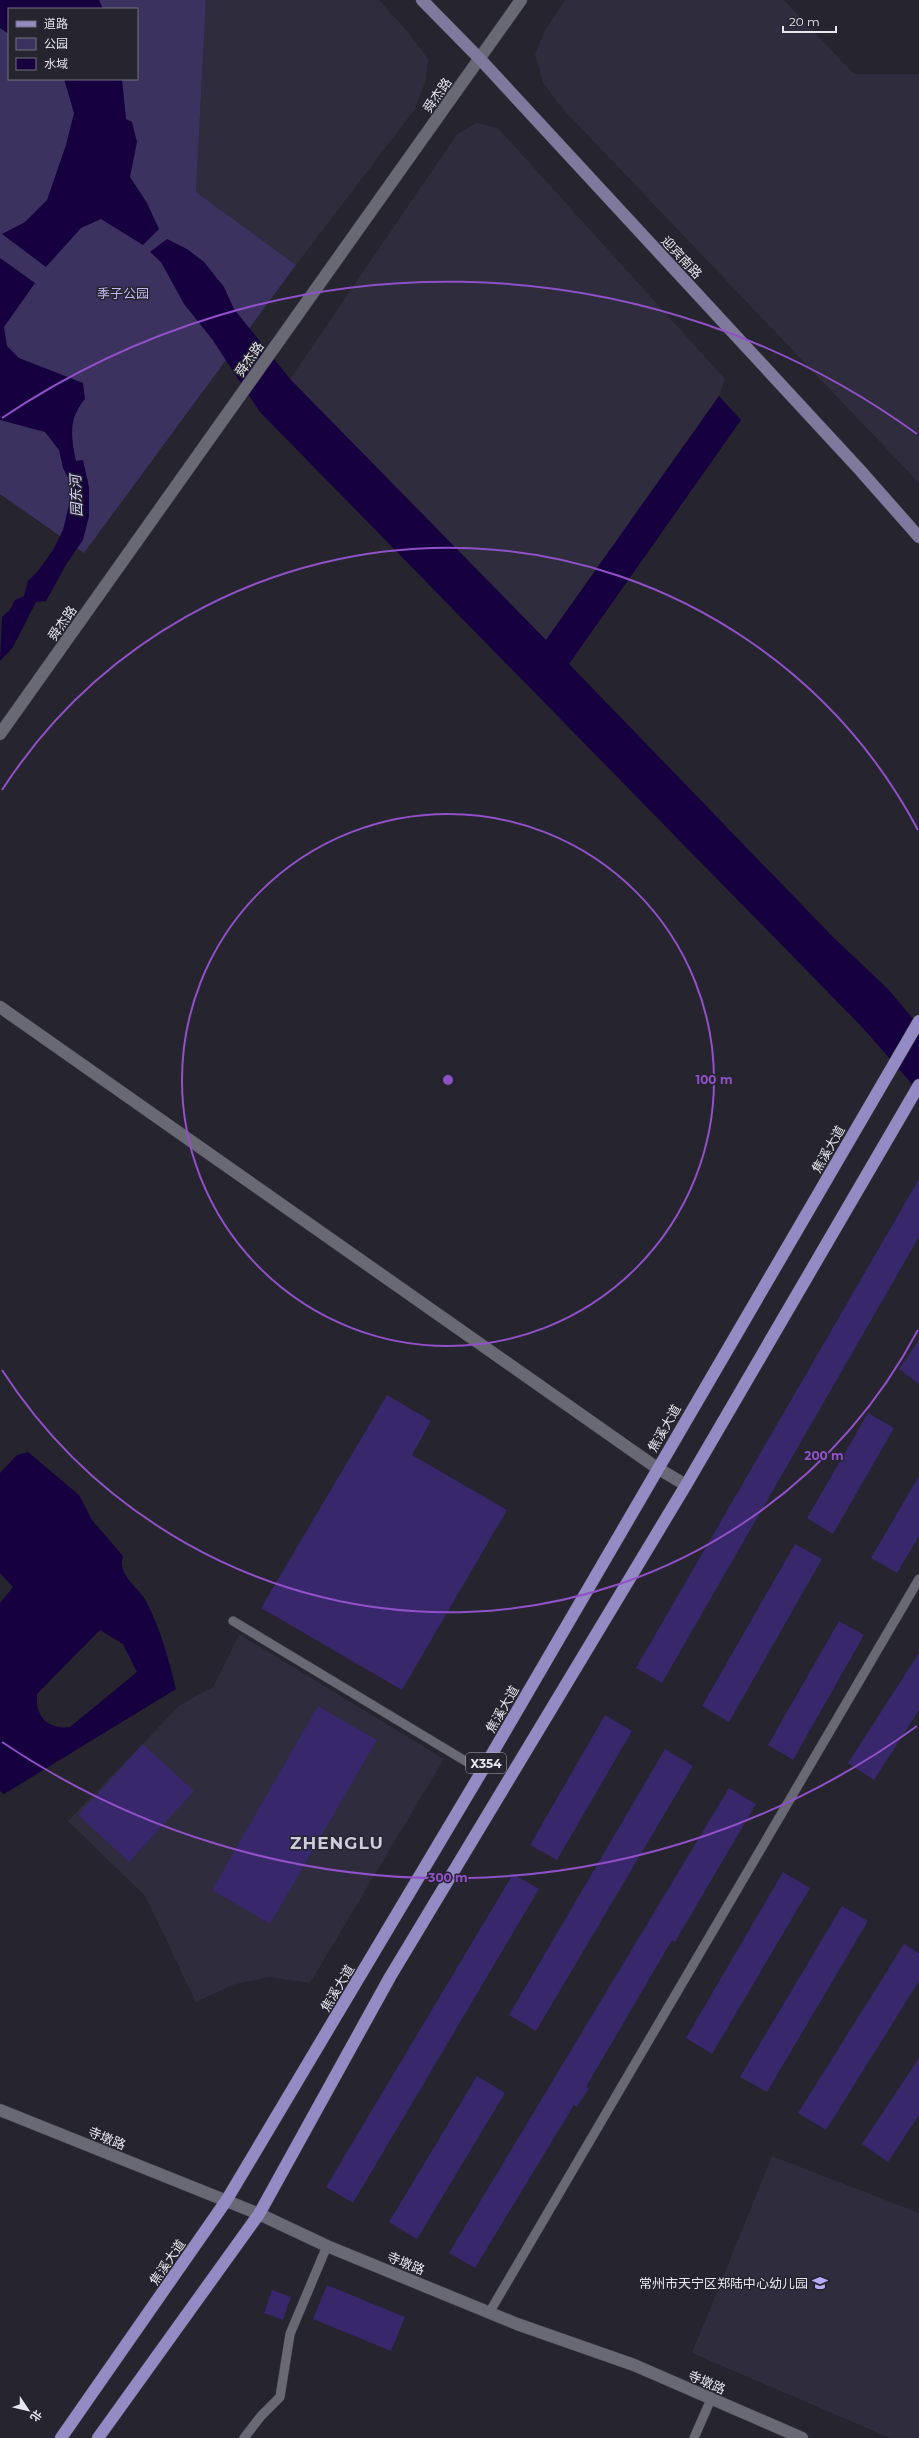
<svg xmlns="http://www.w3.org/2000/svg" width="919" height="2438" viewBox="0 0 919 2438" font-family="Montserrat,'Noto Sans SC',sans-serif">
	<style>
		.built { fill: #2f2c3d }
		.green { fill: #3b325f; fill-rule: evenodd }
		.water { fill: #17003f; fill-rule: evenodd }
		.building { fill: #38276a }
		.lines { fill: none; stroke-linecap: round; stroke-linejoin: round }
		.lane-casing { stroke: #42414a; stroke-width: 10 }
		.street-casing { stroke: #42414a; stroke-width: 13 }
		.secondary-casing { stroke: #42414a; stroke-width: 13 }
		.primary-casing { stroke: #42414a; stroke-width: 13 }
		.lane { stroke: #696875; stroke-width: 9 }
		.street { stroke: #696875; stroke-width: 12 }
		.secondary { stroke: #7f799d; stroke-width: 12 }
		.primary { stroke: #948bc5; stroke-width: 12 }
		.ring { fill: none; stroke: #9051c8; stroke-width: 2 }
		.labels { text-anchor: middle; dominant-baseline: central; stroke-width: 3; stroke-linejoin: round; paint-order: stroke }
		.shield { fill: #25242f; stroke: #acacb4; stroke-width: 1 }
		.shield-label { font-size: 12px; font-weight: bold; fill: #e6e6ed }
		.street-label { font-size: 13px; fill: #e6e6ed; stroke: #25242f }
		.park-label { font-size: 13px; fill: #c0b7f3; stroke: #25242f }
		.poi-label { font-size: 13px; fill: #e6e6ed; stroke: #25242f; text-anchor: end }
		.water-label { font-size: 14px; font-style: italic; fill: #dad5fe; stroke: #25242f }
		.district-label { font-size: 17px; font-weight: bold; letter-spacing: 1px; fill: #ceccdb; stroke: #25242f }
		.centre { fill: #9051c8; stroke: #25242f; stroke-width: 2 }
		.ring-label { font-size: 12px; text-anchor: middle; font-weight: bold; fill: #9051c8; stroke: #25242f; stroke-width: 3; stroke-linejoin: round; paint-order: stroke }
	</style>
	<rect width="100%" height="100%" fill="#25242f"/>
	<path class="built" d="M206,0H379L409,33L428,59L426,80L415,109L296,265L196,192Z
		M565,0H784L854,74H919V483L561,107L543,82L535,54L544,32Z
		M477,123L498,128L725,379L719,396L546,640L290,379L457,134Z
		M239,1634L444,1759L310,1983L269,1977L232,1985L196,2002L145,1896L68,1821L180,1705L213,1687Z
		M772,2156L919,2213V2438H890L692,2353Z"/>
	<path class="green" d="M0,0H206L196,192L296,265L84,553L0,494ZM9,9H137V79H9Z"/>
	<path class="water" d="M0,0H99L103,9H9V34L0,28Z
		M64,79H122L126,119L132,122L137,142L130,177L147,203L159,229L143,245L101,219L81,228L46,267L2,234L25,222L47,200L66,145L74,113Z
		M167,239L187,249L204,262L224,287L234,309L290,379L546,640L719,396L741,420L569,664L833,937L888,989L919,1026V1092L862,1027L260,412L212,339L184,304L161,262L150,252Z
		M0,258L35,283L4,327L7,346L19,358L83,383L85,399C68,419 71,437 76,461L83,460L89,487V516L83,540L67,563L46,601L36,602L13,647L0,661L2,617L10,610L15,600L24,596L28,581L38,571L53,550L63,530L69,505L71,483L63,468L59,450L45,432L0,420Z
		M28,1452L79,1495L92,1520L123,1556C117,1576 138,1586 146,1601C160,1628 169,1660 176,1689L4,1794L0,1791V1603L13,1587L0,1573V1473L17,1455ZM100,1630L123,1644L137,1672L70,1727C47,1730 35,1716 37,1694Z"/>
	<path class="building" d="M919,1179V1237L662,1683L636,1668Z
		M919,1340V1384L899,1369Z
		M387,1395L431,1421L412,1455L507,1510L402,1690L261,1608Z
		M868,1413L894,1428L833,1534L807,1518Z
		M919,1476V1536L897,1573L871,1558Z
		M795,1544L822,1559L729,1722L702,1706Z
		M839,1621L864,1635L793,1760L768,1745Z
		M919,1653V1710L874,1780L848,1763Z
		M318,1706L377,1740L270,1924L212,1890Z
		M605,1715L632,1731L557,1860L530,1845Z
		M143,1744L194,1791L129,1862L78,1815Z
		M665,1749L693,1766L536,2031L509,2015Z
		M729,1788L756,1804L675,1942L672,1940L586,2087L589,2088L577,2107L574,2105L475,2268L449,2253Z
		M783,1872L810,1888L712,2054L686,2038Z
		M513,1874L539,1889L353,2203L326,2187Z
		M842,1906L868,1921L767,2092L740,2077Z
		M904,1944L919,1953V1981L826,2130L798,2113Z
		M919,2058V2115L888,2162L862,2144Z
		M477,2076L505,2093L417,2239L389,2222Z
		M327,2285L405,2317L391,2351L313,2319Z
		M272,2290L291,2297L283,2320L264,2313Z"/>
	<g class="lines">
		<defs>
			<path id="lane" d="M233,1621L482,1771
				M489,2313L919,1579
				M244,2438L261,2416L280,2397L290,2334L327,2246
				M694,2438L711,2399"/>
			<path id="street" d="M0,734L521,0
				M0,1007L657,1468L686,1485
				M0,2110L259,2214L327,2246L517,2324L634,2365L802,2438"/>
			<path id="secondary" d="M422,0L480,59L859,469L919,537"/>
			<path id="primary" d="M61,2438L226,2201L482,1771L919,1021
				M98,2438L259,2214L390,1977L686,1485L919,1085"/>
		</defs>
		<use href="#lane" class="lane-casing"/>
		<use href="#street" class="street-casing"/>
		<use href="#secondary" class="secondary-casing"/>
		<use href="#primary" class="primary-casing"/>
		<use href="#lane" class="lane"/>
		<use href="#street" class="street"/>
		<use href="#secondary" class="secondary"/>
		<use href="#primary" class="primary"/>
	</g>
	<g class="ring">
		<circle cx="448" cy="1080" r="266"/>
		<path d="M918 1330A532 532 0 0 1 2 1370M2 790A532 532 0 0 1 918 830"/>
		<path d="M917 1726A798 798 0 0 1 2 1742M2 418A798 798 0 0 1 917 434"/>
	</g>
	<defs>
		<symbol id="school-bare" viewBox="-9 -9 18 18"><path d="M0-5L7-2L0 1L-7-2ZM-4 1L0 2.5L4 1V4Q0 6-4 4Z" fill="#b7abf7" stroke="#25242f" stroke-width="2.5" paint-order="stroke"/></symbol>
	</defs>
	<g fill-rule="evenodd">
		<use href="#school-bare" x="809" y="2272" width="22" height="22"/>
	</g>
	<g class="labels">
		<rect class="shield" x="466" y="1753" width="40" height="20" rx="3"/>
		<g class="shield-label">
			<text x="486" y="1763">X354</text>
		</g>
		<g class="street-label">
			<text transform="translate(437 95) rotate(-55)">舜杰路</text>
			<text transform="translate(682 257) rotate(47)">迎宾南路</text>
			<text transform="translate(249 359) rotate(-55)">舜杰路</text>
			<text transform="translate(62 623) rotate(-55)">舜杰路</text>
			<text transform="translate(828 1149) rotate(-60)">焦溪大道</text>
			<text transform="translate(664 1428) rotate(-60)">焦溪大道</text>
			<text transform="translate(502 1709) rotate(-60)">焦溪大道</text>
			<text transform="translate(337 1988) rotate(-59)">焦溪大道</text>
			<text transform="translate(107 2138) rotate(22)">寺墩路</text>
			<text transform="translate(167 2262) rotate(-55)">焦溪大道</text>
			<text transform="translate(406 2263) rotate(22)">寺墩路</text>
			<text transform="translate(707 2382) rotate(23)">寺墩路</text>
		</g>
		<g class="park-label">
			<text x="123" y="293">季子公园</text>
		</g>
		<g class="poi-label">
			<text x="808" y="2283">常州市天宁区郑陆中心幼儿园</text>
		</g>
		<g class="water-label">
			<text transform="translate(76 496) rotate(-92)">园东河</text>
		</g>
		<g class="district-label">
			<text x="337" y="1843">ZHENGLU</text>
		</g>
	</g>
	<circle cx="448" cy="1080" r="6" class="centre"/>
	<g class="ring-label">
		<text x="714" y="1084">100 m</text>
		<text x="824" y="1460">200 m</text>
		<text x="448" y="1882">300 m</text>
	</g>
	<rect x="8" y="8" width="130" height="72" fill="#25242f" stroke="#72727b"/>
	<rect x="16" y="21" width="20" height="6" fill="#948bc5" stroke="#72727b"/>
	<text x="44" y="28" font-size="12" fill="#e6e6ed">道路</text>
	<rect x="16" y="38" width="20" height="12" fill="#3b325f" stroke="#72727b"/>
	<text x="44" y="48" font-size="12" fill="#e6e6ed">公园</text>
	<rect x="16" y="58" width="20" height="12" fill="#17003f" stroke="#72727b"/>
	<text x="44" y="68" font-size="12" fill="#e6e6ed">水域</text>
	<g transform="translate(28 2410) rotate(125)" stroke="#25242f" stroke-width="3" paint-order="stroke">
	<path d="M0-3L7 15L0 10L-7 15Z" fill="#e6e6ed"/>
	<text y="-6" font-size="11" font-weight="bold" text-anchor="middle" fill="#e6e6ed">北</text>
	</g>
	<path d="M783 26v6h53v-6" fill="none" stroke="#e6e6ed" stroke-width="2"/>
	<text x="789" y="26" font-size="12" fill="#e6e6ed" stroke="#25242f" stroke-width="3" paint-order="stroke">20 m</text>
</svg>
